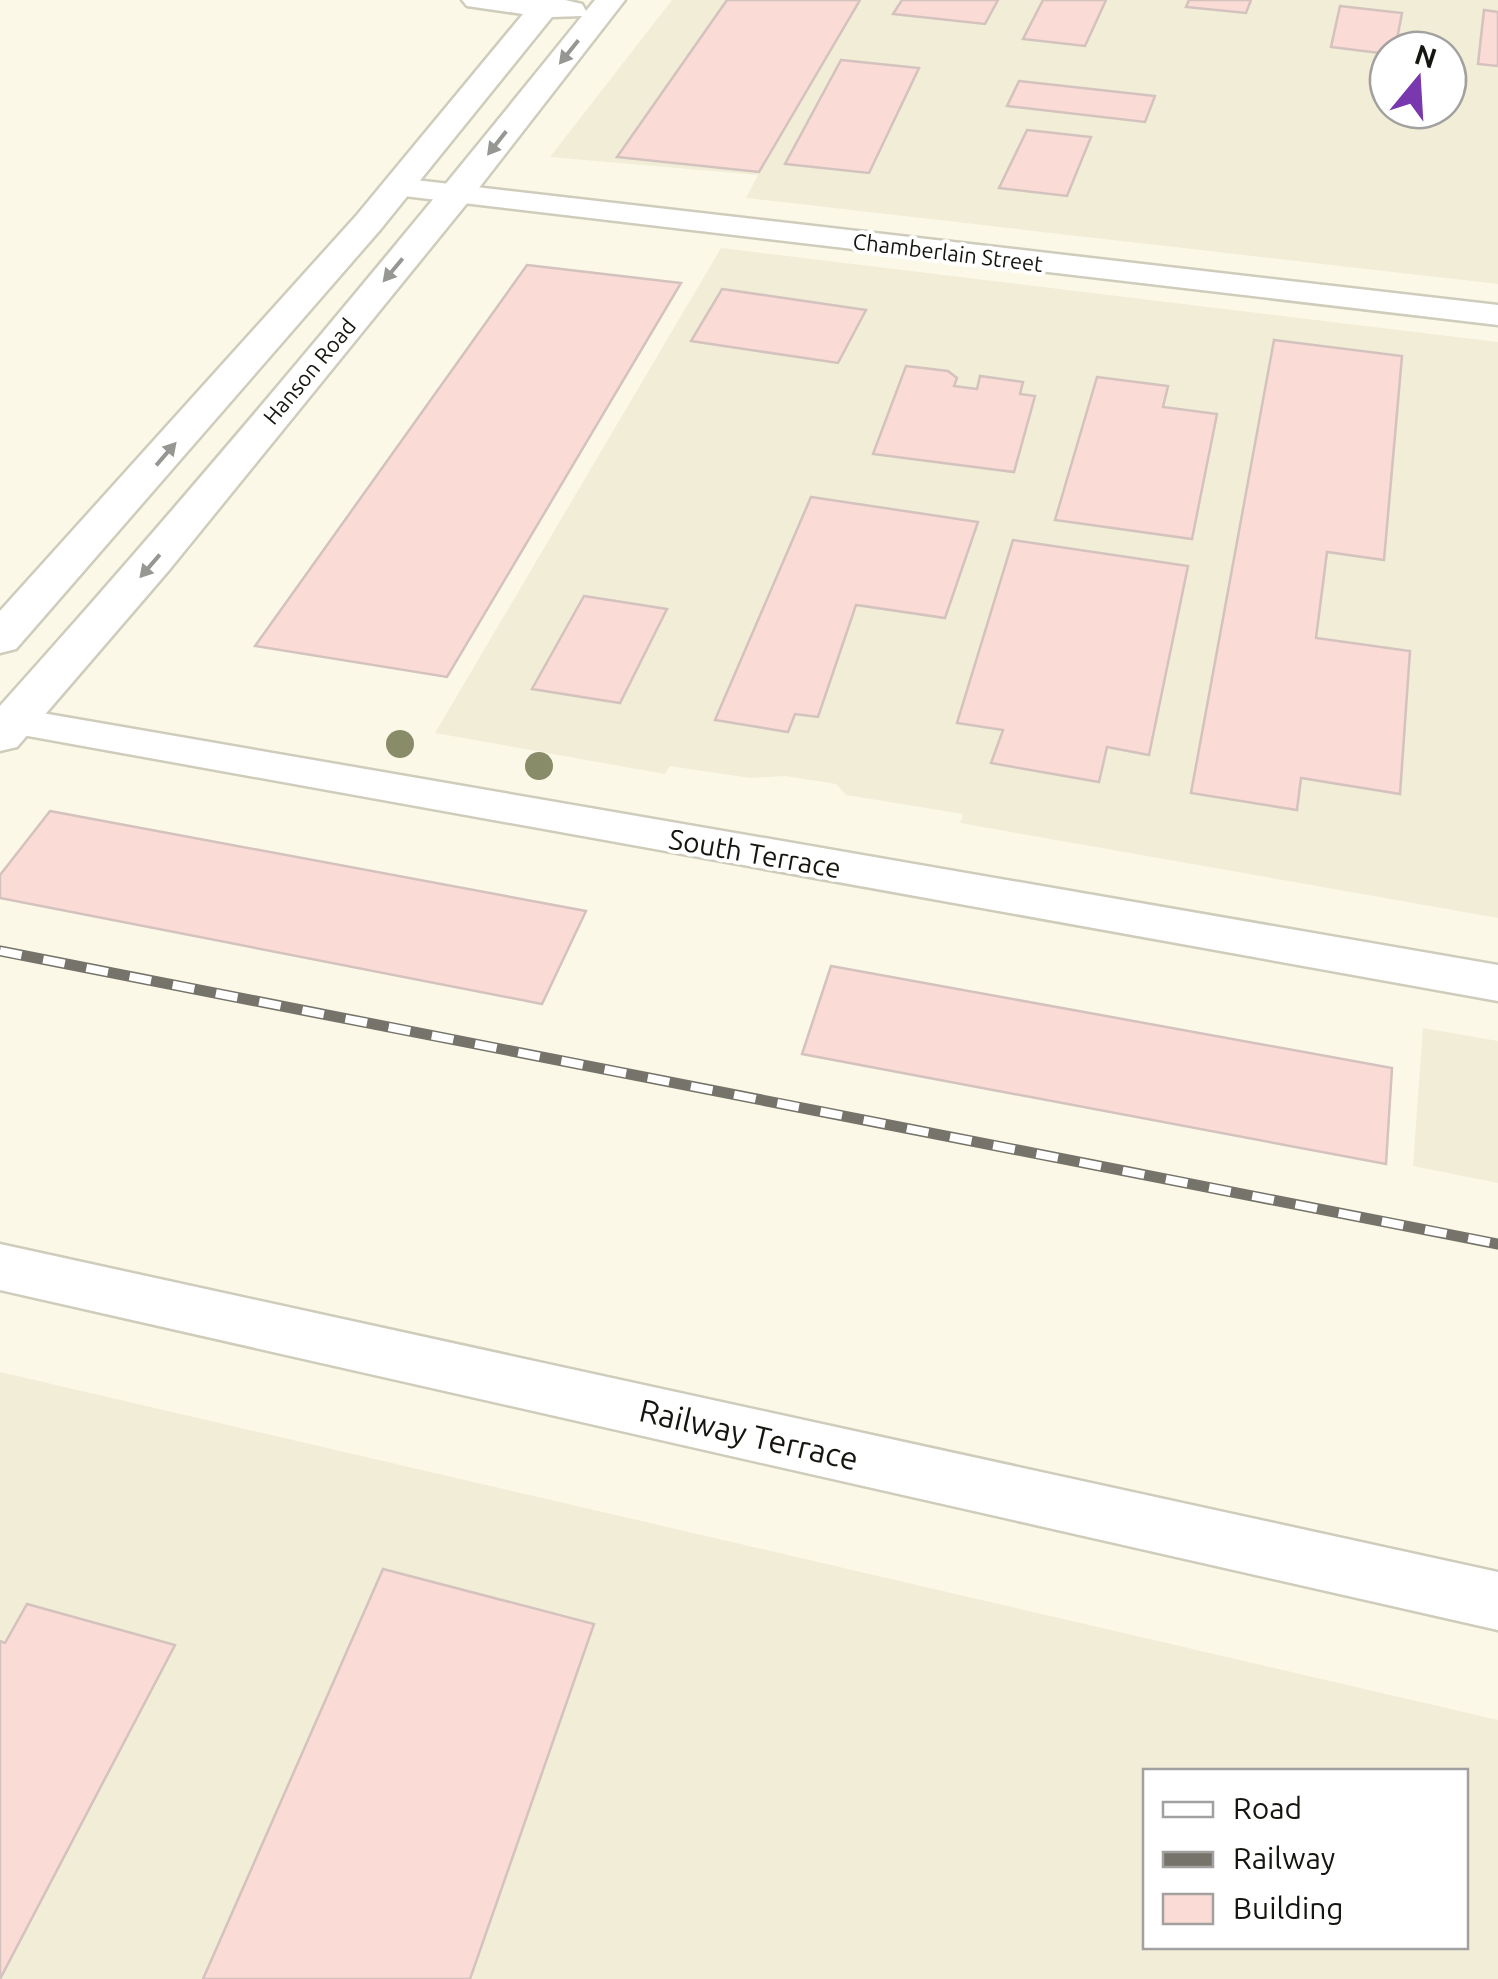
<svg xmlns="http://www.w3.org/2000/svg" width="1498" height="1979" viewBox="0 0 1498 1979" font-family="Ubuntu,sans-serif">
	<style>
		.built { fill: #f1edd6; fill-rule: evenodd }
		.building { fill: #fadbd5; stroke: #d4c2be; stroke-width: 2.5 }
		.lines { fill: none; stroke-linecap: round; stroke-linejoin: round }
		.street-casing { stroke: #cfccbc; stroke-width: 5 }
		.secondary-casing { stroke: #cfccbc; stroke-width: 5 }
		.street { fill: #fff; fill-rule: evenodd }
		.secondary { fill: #fff; fill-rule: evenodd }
		.rail-casing { stroke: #76746a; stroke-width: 11 }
		.rail { stroke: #fff; stroke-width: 8; stroke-dasharray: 22; stroke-linecap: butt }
		.tree { fill: #898c68 }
		.oneway { fill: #969693 }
		.labels { text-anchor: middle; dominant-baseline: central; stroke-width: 8; stroke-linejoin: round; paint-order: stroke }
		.far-street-label { font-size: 22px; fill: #161510; stroke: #fff }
		.street-label { font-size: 28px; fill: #161510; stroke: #fff }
		.near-street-label { font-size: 32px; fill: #161510; stroke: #fff }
	</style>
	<rect width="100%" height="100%" fill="#fbf8e8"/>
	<path class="built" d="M672,0H1498V284L746,198L758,175L550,157ZM1388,50H1448V110H1388Z
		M721,248L1498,342V918L960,823L963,814L846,795L836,784L785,776L750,778L670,766L665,774L435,733Z
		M1423,1028L1498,1041V1183L1413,1166Z
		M0,1372L1498,1720V1979H0ZM1146,1772H1466V1946H1146Z"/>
	<path class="building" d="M727,0H860L759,172L617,157Z
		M902,0H998L985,24L893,14Z
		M1043,0H1106L1085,46L1023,39Z
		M1189,0H1251L1246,13L1186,7Z
		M1340,6L1402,13L1395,50H1388V54L1331,47Z
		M1484,10L1498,12V66L1478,64Z
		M841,60L919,68L869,173L785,164Z
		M1019,81L1155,96L1145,122L1007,106Z
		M1027,130L1091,137L1067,196L999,188Z
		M527,265L681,283L447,677L255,646Z
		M722,289L866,310L838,363L691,341Z
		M1274,340L1402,356L1384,560L1327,552L1316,638L1410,651L1400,794L1301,778L1297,810L1191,793Z
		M906,366L948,371L957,378L954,386L977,389L980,376L1023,382L1020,394L1035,396L1014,472L873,454Z
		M1097,377L1168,386L1163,407L1217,414L1192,539L1055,520Z
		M811,497L978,522L945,618L856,605L818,717L795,714L788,732L715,720Z
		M1013,540L1188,566L1149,755L1107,747L1099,782L991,763L1003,730L957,723Z
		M584,596L667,609L620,703L532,689Z
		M50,811L586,911L542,1004L0,898V875Z
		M831,966L1392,1068L1386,1164L802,1054Z
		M383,1569L594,1624L470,1979H203Z
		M27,1604L175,1645L0,1979V1641L5,1643Z"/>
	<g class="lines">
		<defs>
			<path id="street" d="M398,178L1498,305V325L387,194L383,187L387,180Z
				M13,708L1498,965V1001L0,731V711Z
				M0,1244L1498,1572V1630L0,1290Z"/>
			<path id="secondary" d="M462,0H565L582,4L586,11L595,0H625L468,202L170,569L17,747L0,751V706C201,482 393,251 582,16L552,17L380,230L16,649L0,653V611L356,216L523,14L467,6Z"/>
		</defs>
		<use href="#street" class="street-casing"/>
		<use href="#secondary" class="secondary-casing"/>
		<use href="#street" class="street"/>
		<use href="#secondary" class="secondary"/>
		<defs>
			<path id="rail" d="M0,951L1498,1244"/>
		</defs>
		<use href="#rail" class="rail-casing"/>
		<use href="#rail" class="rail"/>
	</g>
	<g class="tree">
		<circle cx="400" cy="744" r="14"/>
		<circle cx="539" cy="766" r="14"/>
	</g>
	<defs><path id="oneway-solid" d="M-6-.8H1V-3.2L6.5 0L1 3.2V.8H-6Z" transform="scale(2.5)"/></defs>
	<g class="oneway">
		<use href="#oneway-solid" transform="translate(569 52) rotate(129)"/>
		<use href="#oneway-solid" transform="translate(497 143) rotate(128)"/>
		<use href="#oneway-solid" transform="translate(393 270) rotate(130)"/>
		<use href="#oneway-solid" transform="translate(166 454) rotate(-49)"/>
		<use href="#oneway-solid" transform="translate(150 566) rotate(131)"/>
	</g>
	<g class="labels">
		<g class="far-street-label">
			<text transform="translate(948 252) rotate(7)">Chamberlain Street</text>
			<text transform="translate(309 371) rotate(-50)">Hanson Road</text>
		</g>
		<g class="street-label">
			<text transform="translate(755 853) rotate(10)">South Terrace</text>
		</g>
		<g class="near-street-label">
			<text transform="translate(749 1434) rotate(13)">Railway Terrace</text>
		</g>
	</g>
	<rect x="1143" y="1769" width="325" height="180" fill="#ffffff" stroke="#a2a19f" stroke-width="2.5"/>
	<rect x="1163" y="1802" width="50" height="15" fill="#ffffff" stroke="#a2a19f" stroke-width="2.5"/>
	<text x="1233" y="1819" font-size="30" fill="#161510">Road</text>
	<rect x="1163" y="1852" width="50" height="15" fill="#76746a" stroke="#a2a19f" stroke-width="2.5"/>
	<text x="1233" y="1869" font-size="30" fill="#161510">Railway</text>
	<rect x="1163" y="1894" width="50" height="30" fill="#fadbd5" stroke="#a2a19f" stroke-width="2.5"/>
	<text x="1233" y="1919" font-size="30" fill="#161510">Building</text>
	<g transform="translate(1418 80) rotate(18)"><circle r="48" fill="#ffffff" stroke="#a2a19f" stroke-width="2.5"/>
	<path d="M0-8L18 38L0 25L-18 38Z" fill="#7938ad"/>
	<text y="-15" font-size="28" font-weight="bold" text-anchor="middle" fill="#161510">N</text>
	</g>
</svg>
